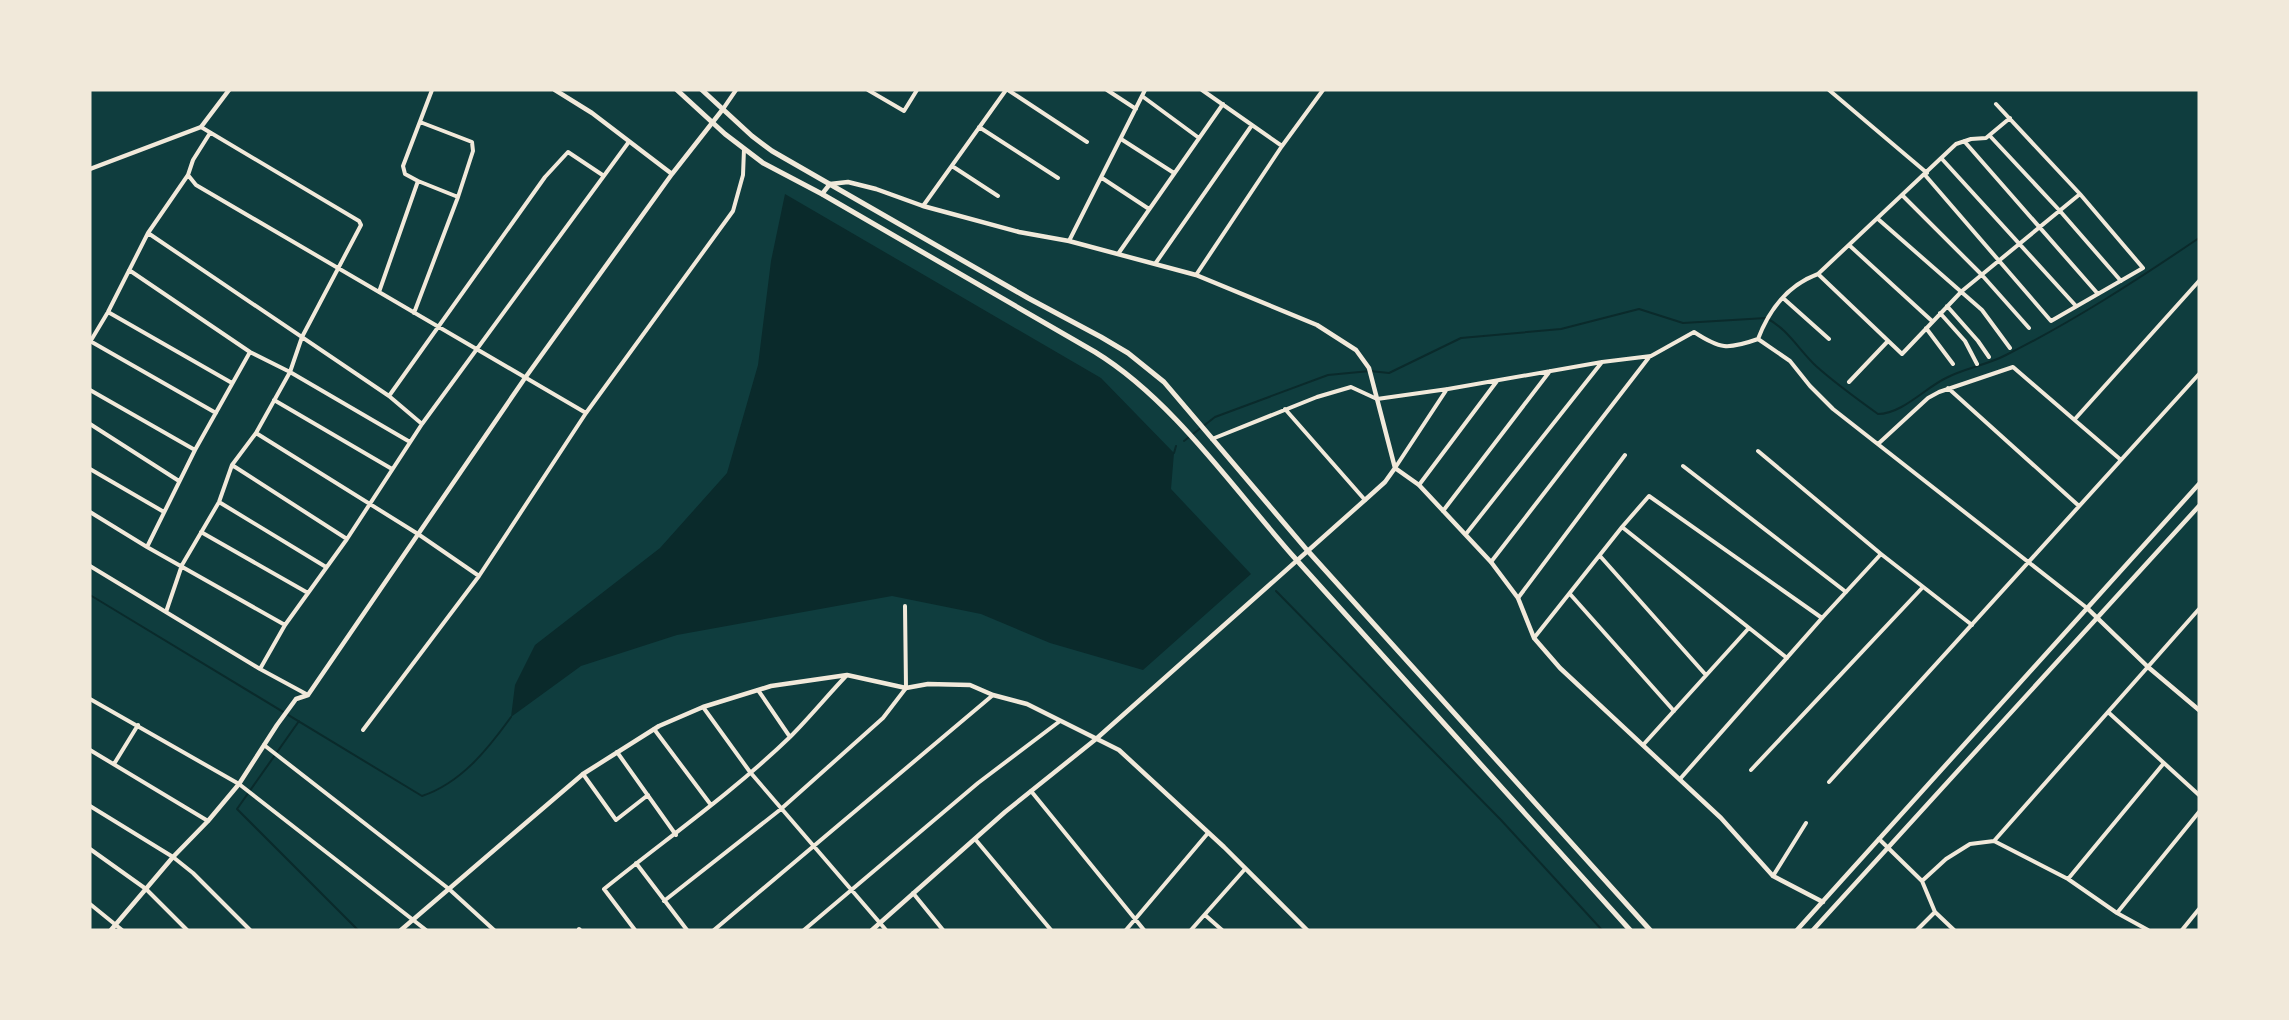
<svg xmlns="http://www.w3.org/2000/svg" width="2289" height="1020" viewBox="0 0 2289 1020" font-family="Karla,sans-serif">
	<style>
		.water { fill: #0a2a2b }
		.lines { fill: none; stroke-linecap: round; stroke-linejoin: round }
		.stream { stroke: #0a2a2b; stroke-width: 2 }
		.minor { stroke: #f1e9da; stroke-width: 4 }
		.tertiary { stroke: #f1e9da; stroke-width: 4.5 }
		.secondary { stroke: #f1e9da; stroke-width: 5 }
	</style>
	<rect width="100%" height="100%" fill="#0f3d3e"/>
	<path class="water" d="M785,194L1101,378L1174,453L1171,489L1251,574L1143,670L1050,643L981,614L892,596L677,635L581,666L511,717L515,685L535,645L660,548L727,473L758,365L771,261Z"/>
	<g class="lines">
		<path class="stream" d="M1184,441L1215,417L1328,375L1370,371L1389,373L1461,338L1561,329L1639,309L1683,323L1766,318C1787,328 1799,350 1816,366C1835,383 1857,399 1878,414C1902,414 1925,388 1946,378C1965,368 1987,365 2006,355C2074,321 2137,280 2199,238
			M1174,453L1176,446
			M1276,591L1501,820L1602,930
			M90,595L422,796C461,783 488,749 511,717
			M299,721L237,809L358,930"/>
		<path class="minor" d="M868,90L904,111L917,90
			M1008,90L1087,142
			M1107,90L1136,109
			M1202,90L1282,146
			M1829,90L1927,173
			M1142,96L1199,138
			M723,109L736,90
			M420,122L472,142L473,151L458,197
			M979,127L1058,178
			M210,133L193,160L188,175L196,185L586,413
			M1990,136L2060,211L2121,281
			M1121,139L1174,173
			M1964,141L2098,294
			M1942,159L2076,306
			M952,166L998,196
			M1925,175L2051,321L2143,268L2080,194L1996,104
			M1102,178L1149,209
			M418,181L405,174L403,166L432,90
			M1903,196L1981,274L2029,328
			M923,206L1006,90
			M1878,219L1982,310L2010,348
			M148,233L389,396L422,424
			M1069,241L1145,90
			M1849,245L1932,321
			M1118,254L1223,104
			M1155,264L1252,125
			M129,270L250,352L290,372L410,442
			M1818,274L1902,354L1962,291L2080,194
			M1196,275L1282,146L1323,90
			M379,292L418,181L458,197L414,313
			M1783,298L1829,339
			M1947,306L1978,341L1989,357
			M108,312L232,383
			M1940,313L1965,341L1977,364
			M1926,328L1953,364
			M1758,339C1769,310 1788,285 1818,274L1956,144L1971,139L1986,138L2010,118
			M90,341L216,413
			M90,342L108,312L148,233L188,175
			M1849,382L1888,341
			M1948,388L2079,506
			M90,390L195,450
			M389,396L545,177L568,152L604,176
			M274,400L392,469
			M1285,409L1365,500
			M2075,419L2199,281
			M90,424L179,481
			M256,433L418,534L479,576
			M1212,439L1317,397L1351,387L1377,399L1448,389L1602,362L1651,356L1694,332C1720,349 1727,350 1758,339L1790,361L1810,386L1833,409L2087,608
			M1878,444L1928,398L1939,392L2013,367L2121,460
			M1758,451L1881,554L1972,625
			M232,465L347,539
			M1683,466L1846,592
			M1395,468L1447,389
			M90,469L164,512
			M1419,485L1497,381
			M219,502L326,567
			M1443,511L1550,371
			M90,512L147,547L285,625
			M1622,527L1787,658
			M201,532L308,593
			M1466,534L1602,362
			M147,547L195,450L250,352
			M1600,556L1705,674
			M1491,562L1650,356
			M90,566L260,669L308,695
			M1570,594L1674,711
			M1518,598L1625,455
			M166,612L182,565L219,502L232,465L256,433L290,372L302,337L361,225L359,221L201,127
			M1534,638L1622,527L1649,496L1822,618
			M260,669L285,625L347,539L422,424L628,143
			M758,690L790,737
			M90,699L239,784L426,930
			M703,707L750,772L886,930
			M2108,712L2199,795
			M654,729L711,805
			M363,730L479,576L586,413L733,211L743,175L744,149
			M264,745L449,889L494,930
			M1643,745L1748,629
			M90,750L208,821
			M617,752L676,835
			M114,764L138,725
			M1751,770L1923,587
			M583,774L616,820L648,795
			M1680,779L1822,618L1881,554
			M1829,782L2199,374
			M1031,791L1144,930
			M90,806L173,857L193,873L250,930
			M975,839L1051,930
			M1879,839L1922,881L1946,859L1970,844L1994,841L2199,609
			M1994,841L2068,879L2117,913L2148,930
			M90,849L146,889L187,930
			M636,863L687,930
			M1773,876L1806,823
			M2068,879L2164,763
			M1922,881L1935,912L1954,930
			M913,893L943,930
			M664,901L781,809L883,718L906,688L905,606
			M90,904L122,930
			M2117,913L2199,812
			M1205,915L1222,930
			M579,929L580,930
			M635,930L604,889C666,839 732,793 790,737C809,718 827,696 846,676
			M714,930L993,695
			M804,930L978,783L1060,721
			M1126,930L1208,833
			M1191,930L1245,869
			M1917,930L1935,912
			M2182,930L2199,909"/>
		<path class="tertiary" d="M555,90L592,113L672,174L723,109
			M90,169L201,127L229,90
			M822,194L830,184L848,182L876,189L923,206L1019,232L1069,241L1196,275L1317,325L1356,350L1369,368L1395,468L1419,485L1491,562L1518,598L1534,638L1560,668L1721,818L1773,876L1823,902
			M2087,608L2148,667L2199,710
			M111,930L173,857L208,821L239,784L277,725L296,699L308,695L525,378L672,174
			M401,930L583,774L659,726L703,707L771,686L847,675L906,688L928,684L970,685L993,695L1027,704L1119,750L1224,847L1307,930
			M872,930L1005,812L1096,739L1365,500L1385,482L1395,468
			M1797,930L2199,484
			M1813,930L2199,506"/>
		<path class="secondary" d="M677,90L725,134L763,163L822,194L1095,352C1172,399 1233,488 1293,556C1405,681 1518,805 1630,930
			M702,90L752,136L772,151L1028,298L1101,337L1128,353L1164,382L1307,550L1650,930"/>
	</g>
	<rect width="2289" height="1020" fill="none" stroke="#f1e9da" stroke-width="183"/>
</svg>
